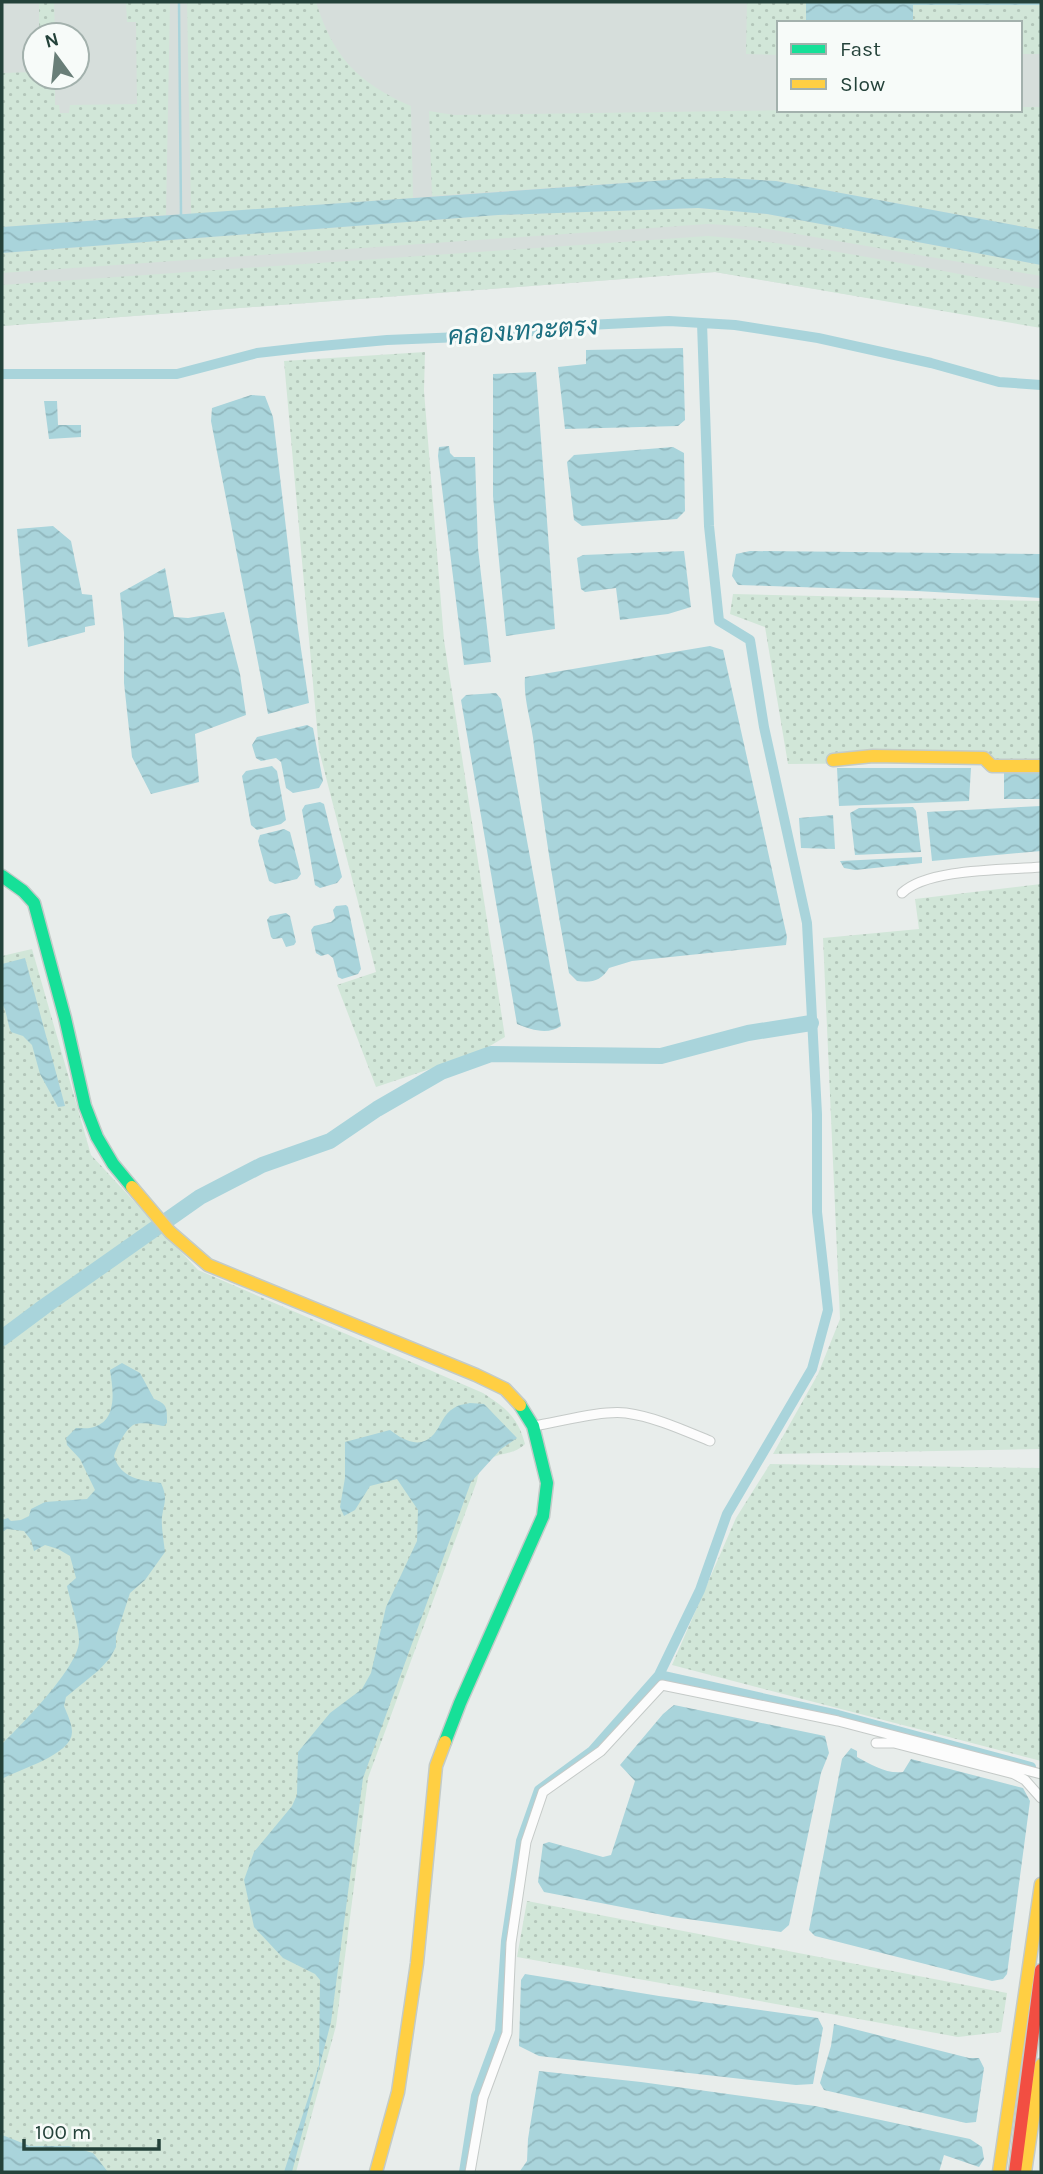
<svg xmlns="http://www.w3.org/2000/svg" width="1043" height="2174" viewBox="0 0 1043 2174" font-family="Karla,Sarabun,sans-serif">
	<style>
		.built { fill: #d6dedb; fill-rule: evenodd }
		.grass { fill: url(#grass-dots) }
		.water { fill: url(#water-waves) }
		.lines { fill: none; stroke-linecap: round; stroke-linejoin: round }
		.stream { stroke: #a9d4db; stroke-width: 2.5 }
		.canal { stroke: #a9d4db; stroke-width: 10 }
		.river { stroke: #a9d4db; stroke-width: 16 }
		.street-casing { stroke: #c5cac8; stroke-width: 11 }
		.fast-casing { stroke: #c3cbc8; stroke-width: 15 }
		.slow-casing { stroke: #c3cbc8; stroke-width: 15 }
		.jam-casing { stroke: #c3cbc8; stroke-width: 15 }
		.street { stroke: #fcfcfc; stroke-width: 9 }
		.fast { stroke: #16e098; stroke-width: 12 }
		.slow { stroke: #ffcf43; stroke-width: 12 }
		.jam { stroke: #f24e42; stroke-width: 12 }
		.labels { text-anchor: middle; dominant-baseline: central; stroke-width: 6; stroke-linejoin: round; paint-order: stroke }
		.water-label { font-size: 26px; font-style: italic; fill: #1c6f80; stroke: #f7fbf9 }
	</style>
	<defs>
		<pattern id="grass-dots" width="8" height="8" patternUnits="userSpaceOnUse" patternTransform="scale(1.75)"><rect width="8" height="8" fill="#d1e6d8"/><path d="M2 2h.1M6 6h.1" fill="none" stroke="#b3c6ba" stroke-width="1.8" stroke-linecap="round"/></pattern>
		<pattern id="water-waves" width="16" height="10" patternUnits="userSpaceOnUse" patternTransform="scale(1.75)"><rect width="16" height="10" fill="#a9d4db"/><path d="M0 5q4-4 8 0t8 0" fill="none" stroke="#91b7bd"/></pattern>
	</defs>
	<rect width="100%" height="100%" fill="#e8edeb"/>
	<path class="built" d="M2,2H1041V327L715,272L2,326ZM779,23H1020V110H779ZM35,35H77V77H35Z"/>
	<path class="grass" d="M39,2H54L55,35H39Z
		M126,2H170L166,215L2,227V73L35,72V77H55V105H59L60,113H69L70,105L137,104L136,22H127Z
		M187,2H316C333,57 358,83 411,106L413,198L191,214Z
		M747,2H806V23H779V55L746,54Z
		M912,5H1041V54H1020V23H913Z
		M1020,107H1041V230L776,181L725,178L683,179L432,196L429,111L454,115L793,110H1020Z
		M698,208L767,214L1041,265V276L756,227L708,224L2,273V253L498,215Z
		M708,236C818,244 932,270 1041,289V328L715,272L2,326V285Z
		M425,352L424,391L444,640L505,1037L478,1053L376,1087L337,985L376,972L319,750L284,361Z
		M733,594L1041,601V762L788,764L765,627L730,614Z
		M1041,884V1449L773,1454L818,1374L840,1319L823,938L919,929L915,899Z
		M32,949L91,1155L198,1270L483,1393C506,1408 518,1417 525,1444C510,1460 482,1447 477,1481L368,1778L336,2026L296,2172H2V956Z
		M770,1464L1041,1468V1761L672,1665L736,1518Z
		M527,1901L1007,1993L1001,2032L958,2037L517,1957Z"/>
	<path class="water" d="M806,2H1041V5H913V23H806Z
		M725,178L776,181L1041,230V265L767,214L698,208L498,215L2,253V227L683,179Z
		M683,348L685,420L678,426L565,429L558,367L586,364V350Z
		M536,372L555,629L506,636L493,496V374Z
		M251,395L265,396L273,417L297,622L309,703L268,714L211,421L212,408Z
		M44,401H57L58,425H81V437L49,439Z
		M449,446L450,453L454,457H475L478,548L491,662L464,665L438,456L439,447Z
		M673,447L684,453L685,511L677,519L582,526L574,520L567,462L574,455Z
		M53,526L71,541L82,594L92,595L95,625L85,627V632L28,647L17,529Z
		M684,551L691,607L668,614L620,620L616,588L585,592L581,589L577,558L583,555Z
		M750,551L1041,554V598L917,591L738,585L732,576L736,554Z
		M165,568L174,617L188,618L224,612L240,674L246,715L195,734L199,782L151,794L132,757L124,683V633L120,593Z
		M710,646L723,650L787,937L786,945L632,961L609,968C601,981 592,983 577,981L569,973C555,897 543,822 534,746C532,723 523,699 525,677Z
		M496,693L501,699L561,1026C548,1035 531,1030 517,1024L461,700L466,695Z
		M307,725L313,728L323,781L319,788L293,793L286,788L281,762L276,758L261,761L256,758L252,745L257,737Z
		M272,766L277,771L286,820L281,824L257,830L251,825L242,776L246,771Z
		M837,768H971L969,801L839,806Z
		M1041,768V799H1004V769Z
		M320,802L324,804L342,877L337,883L320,888L315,885L302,810L305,805Z
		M1041,806V851L932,861L927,812Z
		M913,807L916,811L921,852L855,855L850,813L859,808Z
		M833,815L835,849L801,848L799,818Z
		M284,829L290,832L301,874L297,879L275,884L269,881L258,841L260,835Z
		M922,857V863L855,870L844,868L840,861Z
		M346,905L348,907L361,969L358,974L342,979L338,977L333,958L328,954L321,956L316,953L311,930L314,926L331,922L335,918L333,910L336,906Z
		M286,913L290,916L296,942L294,945L286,947L282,938L273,939L271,937L267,920L270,916Z
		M25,958L65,1106L58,1107L40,1074L32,1045L23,1036L11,1032C7,1023 7,1010 2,1004V964Z
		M122,1363L140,1373L154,1399C168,1404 167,1409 167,1423L164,1426C156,1425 141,1421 133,1425C124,1431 117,1447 114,1456C121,1479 140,1480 161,1483C168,1498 164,1503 162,1517C161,1525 164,1543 165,1552L145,1580L130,1593L116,1636V1647L110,1658L99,1670L66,1697L64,1706C67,1714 72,1723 72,1732C72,1755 19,1769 2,1779V1744C21,1725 80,1666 79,1640C79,1626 70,1601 67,1586L76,1578L70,1556L58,1549L45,1545L34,1551L31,1540L24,1531L7,1529L2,1532V1520L8,1518L11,1521L21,1520L29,1516L31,1509L45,1502L87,1499L95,1490L80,1459L67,1445L66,1438L76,1428C81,1428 89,1429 94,1427C118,1420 113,1389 110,1370Z
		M470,1403L484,1404L517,1438L501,1449L471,1482L363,1778L331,2022L292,2172H284L319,2065L320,1980L315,1974L283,1958L254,1927L244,1880L254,1852L292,1806L297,1795L298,1752L330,1713L362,1689L371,1673L386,1607L417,1541L418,1510L397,1479L370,1486L355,1510L344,1516L340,1507L345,1478V1442L390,1430C403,1440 420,1450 434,1434C441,1426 443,1414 454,1408C458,1405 465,1404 470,1403Z
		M674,1705L825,1736L829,1753L821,1773L789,1925L781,1932L673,1917L544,1892L538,1882L543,1844L549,1842L603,1857L611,1855L635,1781L620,1765L663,1714Z
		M851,1748L857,1751V1757C872,1765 886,1774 903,1772L911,1759L1023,1788L1030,1801L1007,1974L1003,1979L992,1981L815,1936L809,1930L842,1759Z
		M525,1974L659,1996L818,2018L823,2028L813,2084L796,2085L539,2056L519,2046L521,1980Z
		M834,2024L969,2058H979L984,2068L976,2122L966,2123L824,2090L820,2083L831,2046Z
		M539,2071L641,2082L815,2106L970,2139L982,2147L984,2159L979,2167L944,2155L939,2172H515L520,2171L527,2161L528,2139Z
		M2,2135L30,2146H69L93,2153L108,2172H2Z"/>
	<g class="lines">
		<path class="stream" d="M179,2L181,215"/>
		<path class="canal" d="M2,374H177L257,353L310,347L387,340L486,336L588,325L669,321L735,325L818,338L931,363L999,382L1041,385
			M659,1675L838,1715L1031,1767
			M464,2172L476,2096L500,2031L506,1941L521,1841L539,1790L592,1751L659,1675L700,1590L727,1514L812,1369L828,1310L817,1212V1114L807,923L764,727L750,640L719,621L709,526L702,323"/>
		<path class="river" d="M2,1338L45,1306L200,1197L262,1165L330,1141L377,1109L441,1072L491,1054L661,1056L748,1033L811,1023"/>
		<defs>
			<path id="street" d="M902,893C927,868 1006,870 1041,867
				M533,1426C559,1422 601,1410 626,1413C655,1417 683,1430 710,1441
				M876,1743H894L1014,1774L1025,1780L1041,1798
				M470,2172L483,2098L507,2033L511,1943L526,1842L543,1792L601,1751L662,1685L838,1721L1041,1774"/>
			<path id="fast" d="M2,876L23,891L34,903L65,1018L85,1106L97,1137L113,1164L132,1187
				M445,1742L460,1703L543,1516L547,1483L533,1426L520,1405"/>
			<path id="slow" d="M833,760L873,756L984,758L992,766H1041
				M132,1187L170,1232L208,1265L476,1375L505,1389L520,1405
				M376,2172L398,2092L417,1963L436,1766L445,1742
				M999,2172L1041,1884
				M1025,2172L1041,2065"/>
			<path id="jam" d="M1015,2172L1041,1970"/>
		</defs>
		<use href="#street" class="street-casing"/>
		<use href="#fast" class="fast-casing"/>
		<use href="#slow" class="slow-casing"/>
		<use href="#jam" class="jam-casing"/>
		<use href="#street" class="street"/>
		<use href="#fast" class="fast"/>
		<use href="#slow" class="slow"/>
		<use href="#jam" class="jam"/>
	</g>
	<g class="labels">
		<g class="water-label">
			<text transform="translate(523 331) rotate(-4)">คลองเทวะตรง</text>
		</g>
	</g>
	<rect width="1043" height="2174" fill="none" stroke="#24423a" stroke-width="7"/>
	<rect x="777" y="21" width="245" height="91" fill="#f7fbf9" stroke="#a3b1ad" stroke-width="2"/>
	<rect x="791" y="44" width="35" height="10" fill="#16e098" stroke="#a3b1ad" stroke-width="2"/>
	<text x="840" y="56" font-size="21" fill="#24423a">Fast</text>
	<rect x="791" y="79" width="35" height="10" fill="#ffcf43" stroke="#a3b1ad" stroke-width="2"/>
	<text x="840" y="91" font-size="21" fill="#24423a">Slow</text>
	<g transform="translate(56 56) rotate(345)"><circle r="33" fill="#f7fbf9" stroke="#a3b1ad" stroke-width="2"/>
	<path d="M0-5L12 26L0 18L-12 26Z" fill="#697e78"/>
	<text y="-10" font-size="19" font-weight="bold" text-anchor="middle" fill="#24423a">N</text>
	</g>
	<path d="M24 2139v10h135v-10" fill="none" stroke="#24423a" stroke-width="3.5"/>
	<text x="35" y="2139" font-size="21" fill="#24423a" stroke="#f7fbf9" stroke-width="5" paint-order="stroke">100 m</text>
</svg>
